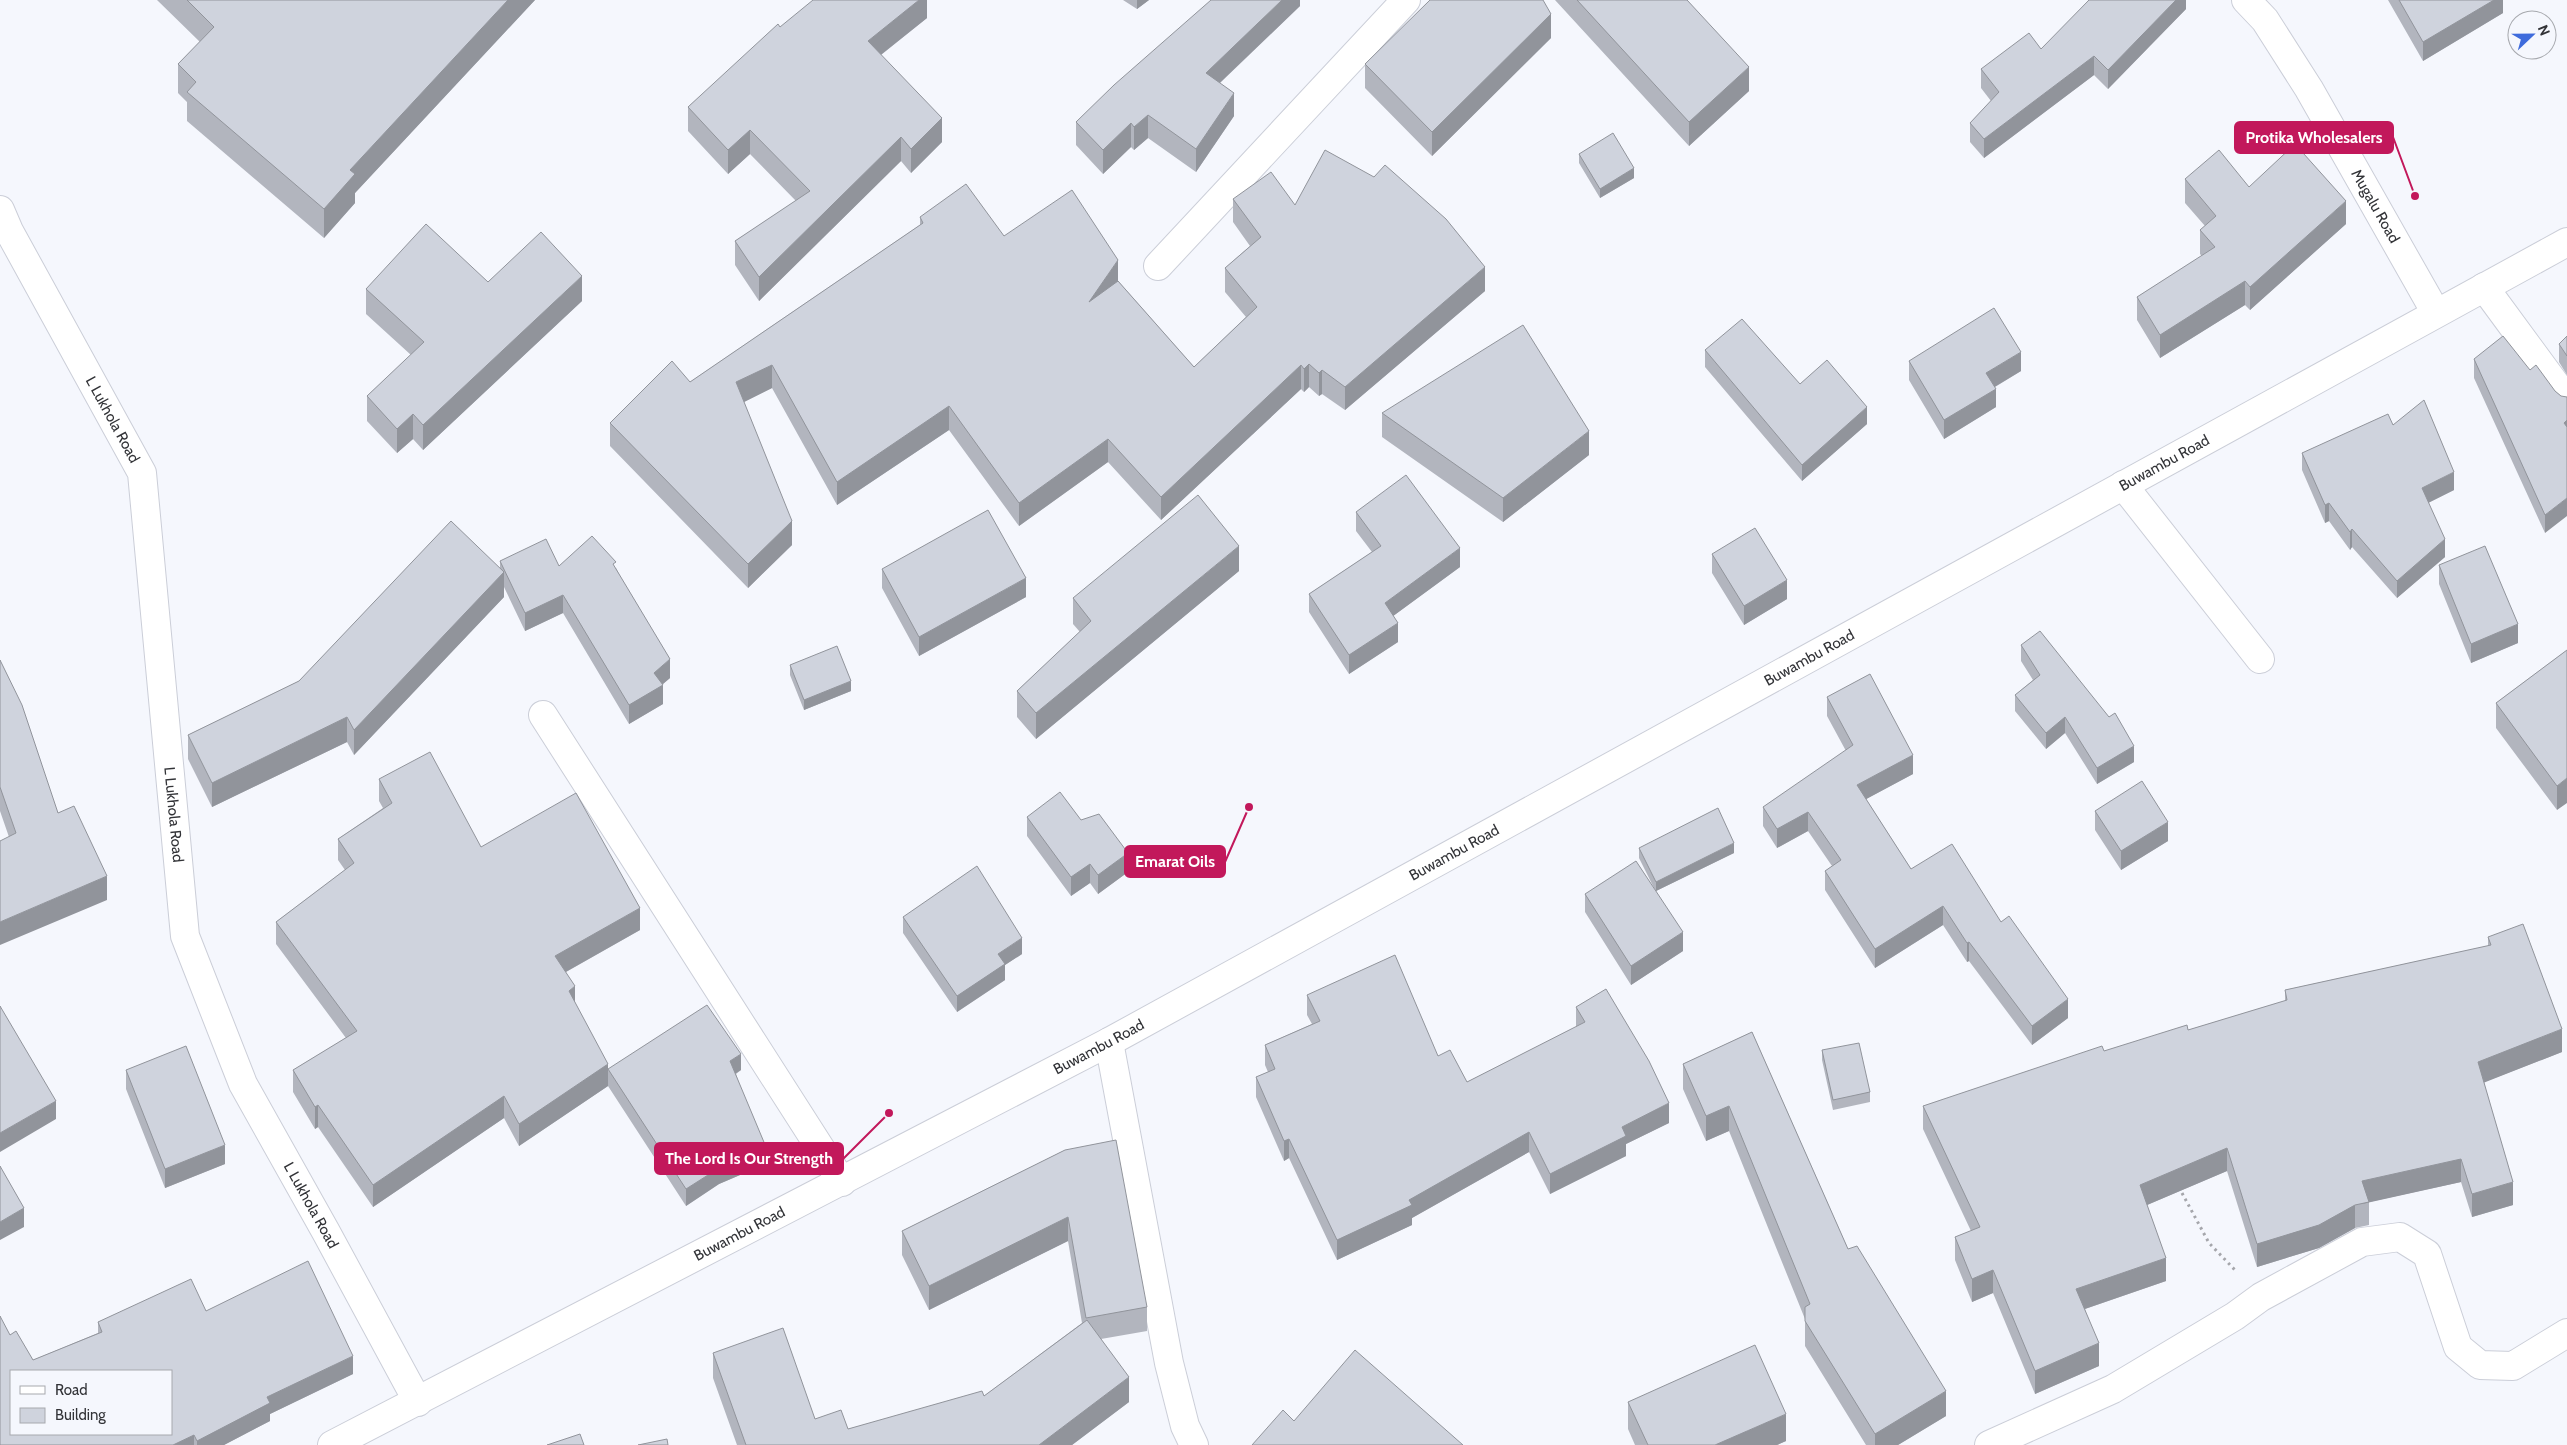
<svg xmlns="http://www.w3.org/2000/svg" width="2567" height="1445" viewBox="0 0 2567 1445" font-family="Cabin,sans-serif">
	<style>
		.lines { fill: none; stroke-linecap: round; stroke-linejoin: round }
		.minor-casing { stroke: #cbced8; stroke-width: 30 }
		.path { stroke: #a5a6ab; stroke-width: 3; stroke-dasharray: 2.5 4; stroke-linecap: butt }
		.minor { stroke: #fff; stroke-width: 28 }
		.wall { fill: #b2b5be }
		.shaded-wall { fill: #91949b }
		.building { fill: #cfd3dd; stroke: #91949b; fill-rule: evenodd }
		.labels { text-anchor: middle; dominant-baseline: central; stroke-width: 4.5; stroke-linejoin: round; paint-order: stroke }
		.street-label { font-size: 15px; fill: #323337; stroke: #f5f7fd }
		.leader { fill: none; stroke: #c2185b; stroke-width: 2 }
		.callout-dot { fill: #c2185b; stroke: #f5f7fd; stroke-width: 2 }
		.callout { fill: #c2185b; stroke: #c2185b; stroke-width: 2 }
		.callout-label { font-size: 16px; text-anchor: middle; font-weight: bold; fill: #fff }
	</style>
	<rect width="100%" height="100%" fill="#f5f7fd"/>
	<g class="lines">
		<defs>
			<g id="minor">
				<path id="s1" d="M2246,0L2265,20L2309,89L2436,313"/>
				<path id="s2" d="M0,210L9,231L142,473L185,936L243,1084L326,1232L418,1402"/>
				<path d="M1158,266L1406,0"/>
				<path d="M2484,287L2567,400"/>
				<path d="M2123,485L2260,659"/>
				<path d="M543,715L842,1182"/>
				<path d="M1109,1042L1169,1363L1185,1426L1194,1445"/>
				<path id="s3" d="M332,1445L1109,1042L2567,242"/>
				<path d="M1989,1445L2113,1389L2235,1316L2261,1297L2362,1242L2400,1237L2427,1254L2458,1347L2480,1365L2513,1366L2567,1333"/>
			</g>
		</defs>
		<use href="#minor" class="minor-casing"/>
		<path class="path" d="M2182,1193L2209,1243L2235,1270"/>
		<use href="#minor" class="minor"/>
	</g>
	<path class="wall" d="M157,0H535L355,193V203L324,238L187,121V102L178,93V64L200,42Z
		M927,0V18L881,55L942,142L911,173L901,161L759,301L735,265V241L796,201L750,154L728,174L688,131V107L780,27Z
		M1123,0H1149L1137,9Z
		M1300,0V6L1220,83L1234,116L1196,172L1148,138L1134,150L1131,147L1103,174L1076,145V122Z
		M1555,0H1687L1749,91L1689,146Z
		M2186,0V9L2108,89L2094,75L1984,158L1970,142V123L1991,101L1981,88V69L2041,49Z
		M2388,0H2503V13L2423,61Z
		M1551,38L1432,156L1365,88V64Z
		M1579,154L1634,178L1600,198L1579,163Z
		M2185,179L2249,187L2346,224L2250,310L2245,305L2160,358L2137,320V297L2202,256L2200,254V230L2205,226L2185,203Z
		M1233,199L1295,205L1485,291L1345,410L1322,394L1319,396L1309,387L1304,392L1301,389L1161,520L1108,462L1019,526L949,430L837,505L772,388L744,402L792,545L748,588L610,446V423L690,382L920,225V217L1004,236L1118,281L1194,367L1246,317L1225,292V268L1250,246L1233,222Z
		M488,282L582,301L423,450L413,439L397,453L367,421V396L411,355L366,314V289Z
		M2567,336V375L2559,362V344Z
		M1705,350L1800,384L1867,424L1802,481L1705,367Z
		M2474,359L2530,370L2561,396L2545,533L2474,378Z
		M1909,361L2021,371L1995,387L1996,407L1944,439L1909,380Z
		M1382,413L1589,455L1503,522L1382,437Z
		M2393,425L2454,490L2428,503L2445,557L2397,598L2352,547L2350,550L2329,521L2325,523L2302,470V453Z
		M1356,512L1460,567L1393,616L1398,642L1349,674L1309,612V594L1372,552L1356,531Z
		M1712,554L1787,599L1744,625L1712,573Z
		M500,561L559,566L616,568L670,678L662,685L663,704L629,724L563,613L525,631L504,587V597L354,755L347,742L212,807L188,759V735L299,681L500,569Z
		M2439,565L2518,643L2471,663L2439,584Z
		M882,569L1026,597L919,656L882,588Z
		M1239,571L1036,739L1017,717V691L1080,632L1073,624V598Z
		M2021,645L2134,762L2097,784L2065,733L2046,749L2015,711V695L2033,680L2021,661Z
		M2567,650L2557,810L2496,728V703Z
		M0,660L58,813L107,900L9,837L0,811Z
		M790,665L851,691L804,710L790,675Z
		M1827,697L1913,774L1866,799L1911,869L2001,922L2068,1018L2032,1045L1969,961L1967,962L1943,925L1875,968L1825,890V871L1832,866L1808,831L1777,848L1763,826V807L1846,751L1827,716Z
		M379,779L481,847L640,930L566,972L575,1003L608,1069L741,1070L736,1074L766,1164L719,1184L686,1206L608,1086L519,1146L504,1118L373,1207L318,1127L315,1129L293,1092V1070L346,1038L276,944V922L345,870L338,860V839L383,808L379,801Z
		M2095,811L2168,841L2121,870L2095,830Z
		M1027,817L1081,820L1128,872L1098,894L1090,883L1071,896L1027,836Z
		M1639,848L1734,853L1656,891L1683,951L1631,985L1585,912V894L1655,890L1639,858Z
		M903,917L1022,954L1005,965V980L957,1012L903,933Z
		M2488,937L2562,1052L2484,1082L2513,1205L2472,1217L2461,1182L2369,1202V1225L2355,1228L2319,1248L2257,1267L2227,1171L2147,1205L2166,1281L2085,1309L2099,1366L2035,1394L1993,1293L1972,1302L1955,1260V1237L1971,1231L1923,1129V1106L2104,1051L2188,1030L2285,1001V990L2488,946Z
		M1307,995L1438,1056L1467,1082L1576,1027V1007L1669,1123L1626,1144V1156L1550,1194L1529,1152L1412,1218V1225L1337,1260L1289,1158L1284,1161L1256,1097V1077L1268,1072L1265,1065V1045L1312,1024L1307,1015Z
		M1752,1032L1848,1249L1946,1416L1898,1445H1866L1805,1346V1319L1729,1131L1706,1141L1683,1089V1064Z
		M1822,1050L1870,1092V1102L1833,1110L1822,1060Z
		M126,1070L225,1164L165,1188L126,1089Z
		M1065,1150L1147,1307V1331L1101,1339L1129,1402L1072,1445H737L713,1378V1353L815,1419L848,1429L984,1396L1082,1323L1068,1241L929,1310L902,1255V1231Z
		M206,1311L353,1374L270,1414V1421L224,1445H0L10,1335L33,1360L98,1333V1322Z
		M1628,1402L1786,1441L1777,1445H1635L1628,1429Z"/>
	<path class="shaded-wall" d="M508,0H535L355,193V203L324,238V209L350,170Z
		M919,0H927V18L868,65V41Z
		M1137,0H1149L1137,9Z
		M1282,0H1300V6L1206,96V73Z
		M2176,0H2186V9L2108,89V70Z
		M2494,0H2503V13L2423,61V42Z
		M1551,14V38L1432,156V132Z
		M2094,56V75L1984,158V139Z
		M1749,67V91L1689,146V122Z
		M1234,93V116L1196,172V149Z
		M1148,115V138L1134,150V127Z
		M942,118V142L911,173V149Z
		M1131,123V147L1103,174V150Z
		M750,130V154L728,174V150Z
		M901,137V161L759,301V277Z
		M1634,168V178L1600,198V189Z
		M2346,201V224L2250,310V287Z
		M1118,260V283L1089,302Z
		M1485,267V291L1345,410V387Z
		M582,276V301L423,450V425Z
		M2245,281V305L2160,358V335Z
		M2021,352V371L1986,392V373Z
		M1309,364V387L1304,392V369Z
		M772,365V388L736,406V382Z
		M1301,365V389L1161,520V497Z
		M1322,370V394L1319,396V373Z
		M1996,389V407L1944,439V420Z
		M949,406V430L837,505V482Z
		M1867,407V424L1802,481V465Z
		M413,414V439L397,453V429Z
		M2567,420V439L2564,423Z
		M1589,431V455L1503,522V498Z
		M1108,439V462L1019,526V503Z
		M2454,472V490L2422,506V488Z
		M2567,498V516L2545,533V515Z
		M2329,503V521L2325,523V505Z
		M792,521V545L748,588V564Z
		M2352,529V547L2350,550V532Z
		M2445,539V557L2397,598V581Z
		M1239,546V571L1036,739V713Z
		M1460,548V567L1385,622V603Z
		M504,572V597L354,755V730Z
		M1026,578V597L919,656V637Z
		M1787,580V599L1744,625V606Z
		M563,595V613L525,631V613Z
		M1398,623V642L1349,674V655Z
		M2518,624V643L2471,663V644Z
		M670,659V678L658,688L663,685V704L629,724V705L654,673Z
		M851,681V691L804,710V700Z
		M347,717V742L212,807V783Z
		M2065,717V733L2046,749V733Z
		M2134,746V762L2097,784V768Z
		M1913,755V774L1857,804V785Z
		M2567,778V803L2557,810V786Z
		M1808,812V831L1777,848V829Z
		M2168,822V841L2121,870V851Z
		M1734,843V853L1656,891V882Z
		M1128,853V872L1098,894V875Z
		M1090,864V883L1071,896V877Z
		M107,876V900L0,945V922Z
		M1943,906V925L1875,968V949Z
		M640,908V930L555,978V956Z
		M1683,932V951L1631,985V966Z
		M1022,938V954L1005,965V980L957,1012V996L998,954Z
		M1969,942V961L1967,962V943Z
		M575,986V1008L569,991Z
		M2068,999V1018L2032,1045V1026Z
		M2562,1029V1052L2478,1085V1062Z
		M741,1054V1070L730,1077V1061Z
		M608,1064V1086L519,1146V1124Z
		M504,1096V1118L373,1207V1185Z
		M56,1101V1119L0,1152V1133Z
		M1669,1103V1123L1626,1144V1156L1550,1194V1174L1622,1127Z
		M318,1105V1127L315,1129V1107Z
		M1729,1106V1131L1706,1141V1116Z
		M1529,1132V1152L1412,1218V1225L1337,1260V1240Z
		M1289,1139V1158L1284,1161V1141Z
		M225,1145V1164L165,1188V1169Z
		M766,1147V1164L719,1184L686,1206V1189L719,1168Z
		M2227,1148V1171L2140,1208V1185Z
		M2461,1159V1182L2362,1204V1181Z
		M2513,1182V1205L2472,1217V1194Z
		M2355,1205V1228L2319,1248L2257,1267V1244Z
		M24,1208V1227L0,1240V1222Z
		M1068,1217V1241L929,1310V1286Z
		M2166,1258V1281L2076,1312V1289Z
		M1993,1270V1293L1972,1302V1279Z
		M2099,1343V1366L2035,1394V1371Z
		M353,1356V1374L270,1414V1421L224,1445H197V1441L267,1397Z
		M1129,1377V1402L1072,1445H1039Z
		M1946,1391V1416L1898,1445H1875V1434Z
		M1786,1414V1441L1777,1445H1715Z
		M194,1435V1445H173Z"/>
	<path class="building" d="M187,0H508L350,170L355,174L324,209L187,92L196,82L178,64L214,27Z
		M813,0H919L868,41L942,118L911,149L901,137L759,277L735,241L810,191L750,130L728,150L688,107L778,24L780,27Z
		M1211,0H1282L1206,73L1234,93L1196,149L1148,115L1134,127L1131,123L1103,150L1076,122L1114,85Z
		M1430,0H1543L1551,14L1432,132L1365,64Z
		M1577,0H1687L1749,67L1689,122Z
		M2089,0H2176L2108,70L2094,56L1984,139L1970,123L1999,92L1981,69L2029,33L2041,49Z
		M2399,0H2494L2423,42Z
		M1613,133L1634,168L1600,189L1579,154Z
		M2295,144L2346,201L2250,287L2245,281L2160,335L2137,297L2215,247L2200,230L2216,216L2185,179L2219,150L2249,187Z
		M1325,150L1374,177L1385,165L1446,219L1485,267L1345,387L1322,370L1319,373L1309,364L1304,369L1301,365L1161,497L1108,439L1019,503L949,406L837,482L772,365L736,382L792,521L748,564L610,423L672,361L690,382L923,223L920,217L966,184L1004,236L1072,190L1118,260L1089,302L1118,281L1194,367L1257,307L1225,268L1261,237L1233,199L1271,172L1295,205Z
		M426,224L488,282L541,232L582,276L423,425L413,414L397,429L367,396L424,342L366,289Z
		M1994,308L2021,352L1986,373L1996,389L1944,420L1909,361Z
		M1742,319L1800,384L1827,360L1867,407L1802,465L1705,350Z
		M1523,325L1589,431L1503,498L1382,413Z
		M2503,336L2530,370L2536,365L2555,391L2561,396L2567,397V420L2564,423L2567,427V498L2545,515L2474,359Z
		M2567,336V356L2559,344Z
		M2424,400L2454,472L2422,488L2445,539L2397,581L2352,529L2350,532L2329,503L2325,505L2302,453L2388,414L2393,425Z
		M1406,475L1460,548L1385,603L1398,623L1349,655L1309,594L1381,546L1356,512Z
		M1198,495L1239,546L1036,713L1017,691L1091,621L1073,598Z
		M988,510L1026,578L919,637L882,569Z
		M451,521L504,572L354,730L347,717L212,783L188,735L299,681Z
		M1755,528L1787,580L1744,606L1712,554Z
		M592,536L616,562L613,564L670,659L654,673L663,685L629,705L563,595L525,613L500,561L546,539L559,566Z
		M2485,546L2518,624L2471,644L2439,565Z
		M2040,631L2109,717L2115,713L2134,746L2097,768L2065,717L2046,733L2015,695L2040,675L2021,645Z
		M837,646L851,681L804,700L790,665Z
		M2567,650V778L2557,786L2496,703Z
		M0,660L22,705L58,813L74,806L107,876L0,922V841L16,833L0,787Z
		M1870,674L1913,755L1857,785L1911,869L1952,844L2001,922L2009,916L2068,999L2032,1026L1969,942L1967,943L1943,906L1875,949L1825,871L1841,860L1808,812L1777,829L1763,807L1853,745L1827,697Z
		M430,752L481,847L576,793L640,908L555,956L575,986L569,991L608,1064L519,1124L504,1096L373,1185L318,1105L315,1107L293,1070L357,1031L276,922L354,863L338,839L392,803L379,779Z
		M2142,781L2168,822L2121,851L2095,811Z
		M1060,792L1081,820L1099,814L1128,853L1098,875L1090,864L1071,877L1027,817Z
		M1718,808L1734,843L1656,882L1639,848Z
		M1636,861L1683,932L1631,966L1585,894Z
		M977,866L1022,938L998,954L1005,964L957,996L903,917Z
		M2523,924L2562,1029L2478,1062L2513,1182L2472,1194L2461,1159L2362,1181L2369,1202L2355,1205L2319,1225L2257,1244L2227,1148L2140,1185L2166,1258L2076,1289L2099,1343L2035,1371L1993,1270L1972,1279L1955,1237L1980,1227L1923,1106L2102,1046L2104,1051L2187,1025L2188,1030L2287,1000L2285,990L2491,945L2488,937Z
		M1395,955L1438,1056L1450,1050L1467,1082L1585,1022L1576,1007L1606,989L1649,1061L1669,1103L1622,1127L1626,1136L1550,1174L1529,1132L1409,1200L1412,1205L1337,1240L1289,1139L1284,1141L1256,1077L1275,1069L1265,1045L1320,1021L1307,995Z
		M707,1005L741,1054L730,1061L766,1147L719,1168L686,1189L608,1069Z
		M0,1006L56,1101L0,1133Z
		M1752,1032L1848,1249L1857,1246L1946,1391L1875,1434L1805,1321V1307L1810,1304L1729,1106L1706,1116L1683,1064Z
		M1859,1043L1870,1092L1833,1100L1822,1050Z
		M186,1046L225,1145L165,1169L126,1070Z
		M1116,1140L1147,1307L1086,1318L1068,1217L929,1286L902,1231L1065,1150Z
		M0,1166L24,1208L0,1222Z
		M308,1261L353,1356L267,1397L270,1403L197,1441L194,1435L173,1445H0V1316L10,1335L16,1331L33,1360L102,1332L98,1322L191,1279L206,1311ZM11,1371H171V1434H11Z
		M1087,1320L1129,1377L1039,1445H746L713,1353L783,1328L815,1419L841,1410L848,1429L982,1391L984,1396Z
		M1755,1345L1786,1414L1715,1445H1648L1628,1402Z
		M1355,1350L1463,1445H1252L1283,1410L1294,1421Z
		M580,1434L584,1445H547Z
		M667,1439L668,1445H638Z"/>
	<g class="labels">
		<g class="street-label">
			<text stroke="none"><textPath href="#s1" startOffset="244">Mugalu Road</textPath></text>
			<text stroke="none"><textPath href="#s2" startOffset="238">L Lukhola Road</textPath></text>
			<text stroke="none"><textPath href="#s3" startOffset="2079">Buwambu Road</textPath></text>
			<text stroke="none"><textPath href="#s3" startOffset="1674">Buwambu Road</textPath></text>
			<text stroke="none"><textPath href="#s2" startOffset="642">L Lukhola Road</textPath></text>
			<text stroke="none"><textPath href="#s3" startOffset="1269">Buwambu Road</textPath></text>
			<text stroke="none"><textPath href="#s3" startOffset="864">Buwambu Road</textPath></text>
			<text stroke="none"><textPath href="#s2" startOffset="1062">L Lukhola Road</textPath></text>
			<text stroke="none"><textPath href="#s3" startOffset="459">Buwambu Road</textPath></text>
		</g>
	</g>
	<path class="leader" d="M2415 196L2393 137M1249 807L1225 862M889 1113L843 1159"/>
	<g class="callout-dot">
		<circle cx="2415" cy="196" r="5"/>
		<circle cx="1249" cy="807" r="5"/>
		<circle cx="889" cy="1113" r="5"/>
	</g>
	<g class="callout">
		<rect x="2235" y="122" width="158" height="31" rx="5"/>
		<rect x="1125" y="846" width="100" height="31" rx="5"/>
		<rect x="655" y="1143" width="188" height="31" rx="5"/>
	</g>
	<g class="callout-label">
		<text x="2314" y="143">Protika Wholesalers</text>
		<text x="1175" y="867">Emarat Oils</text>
		<text x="749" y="1164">The Lord Is Our Strength</text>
	</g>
	<rect x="10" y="1370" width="162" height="65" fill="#f5f7fd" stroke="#a7a9ae"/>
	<rect x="20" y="1386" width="25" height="8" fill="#ffffff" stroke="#a7a9ae"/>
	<text x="55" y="1395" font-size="15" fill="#323337">Road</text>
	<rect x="20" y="1408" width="25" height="15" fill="#cfd3dd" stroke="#a7a9ae"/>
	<text x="55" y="1420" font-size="15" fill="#323337">Building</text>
	<g transform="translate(2532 35) rotate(68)"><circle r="24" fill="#f5f7fd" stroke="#a7a9ae"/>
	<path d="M0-4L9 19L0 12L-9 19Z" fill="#3e6bdc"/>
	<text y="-8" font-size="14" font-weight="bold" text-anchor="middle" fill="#323337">N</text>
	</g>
</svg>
